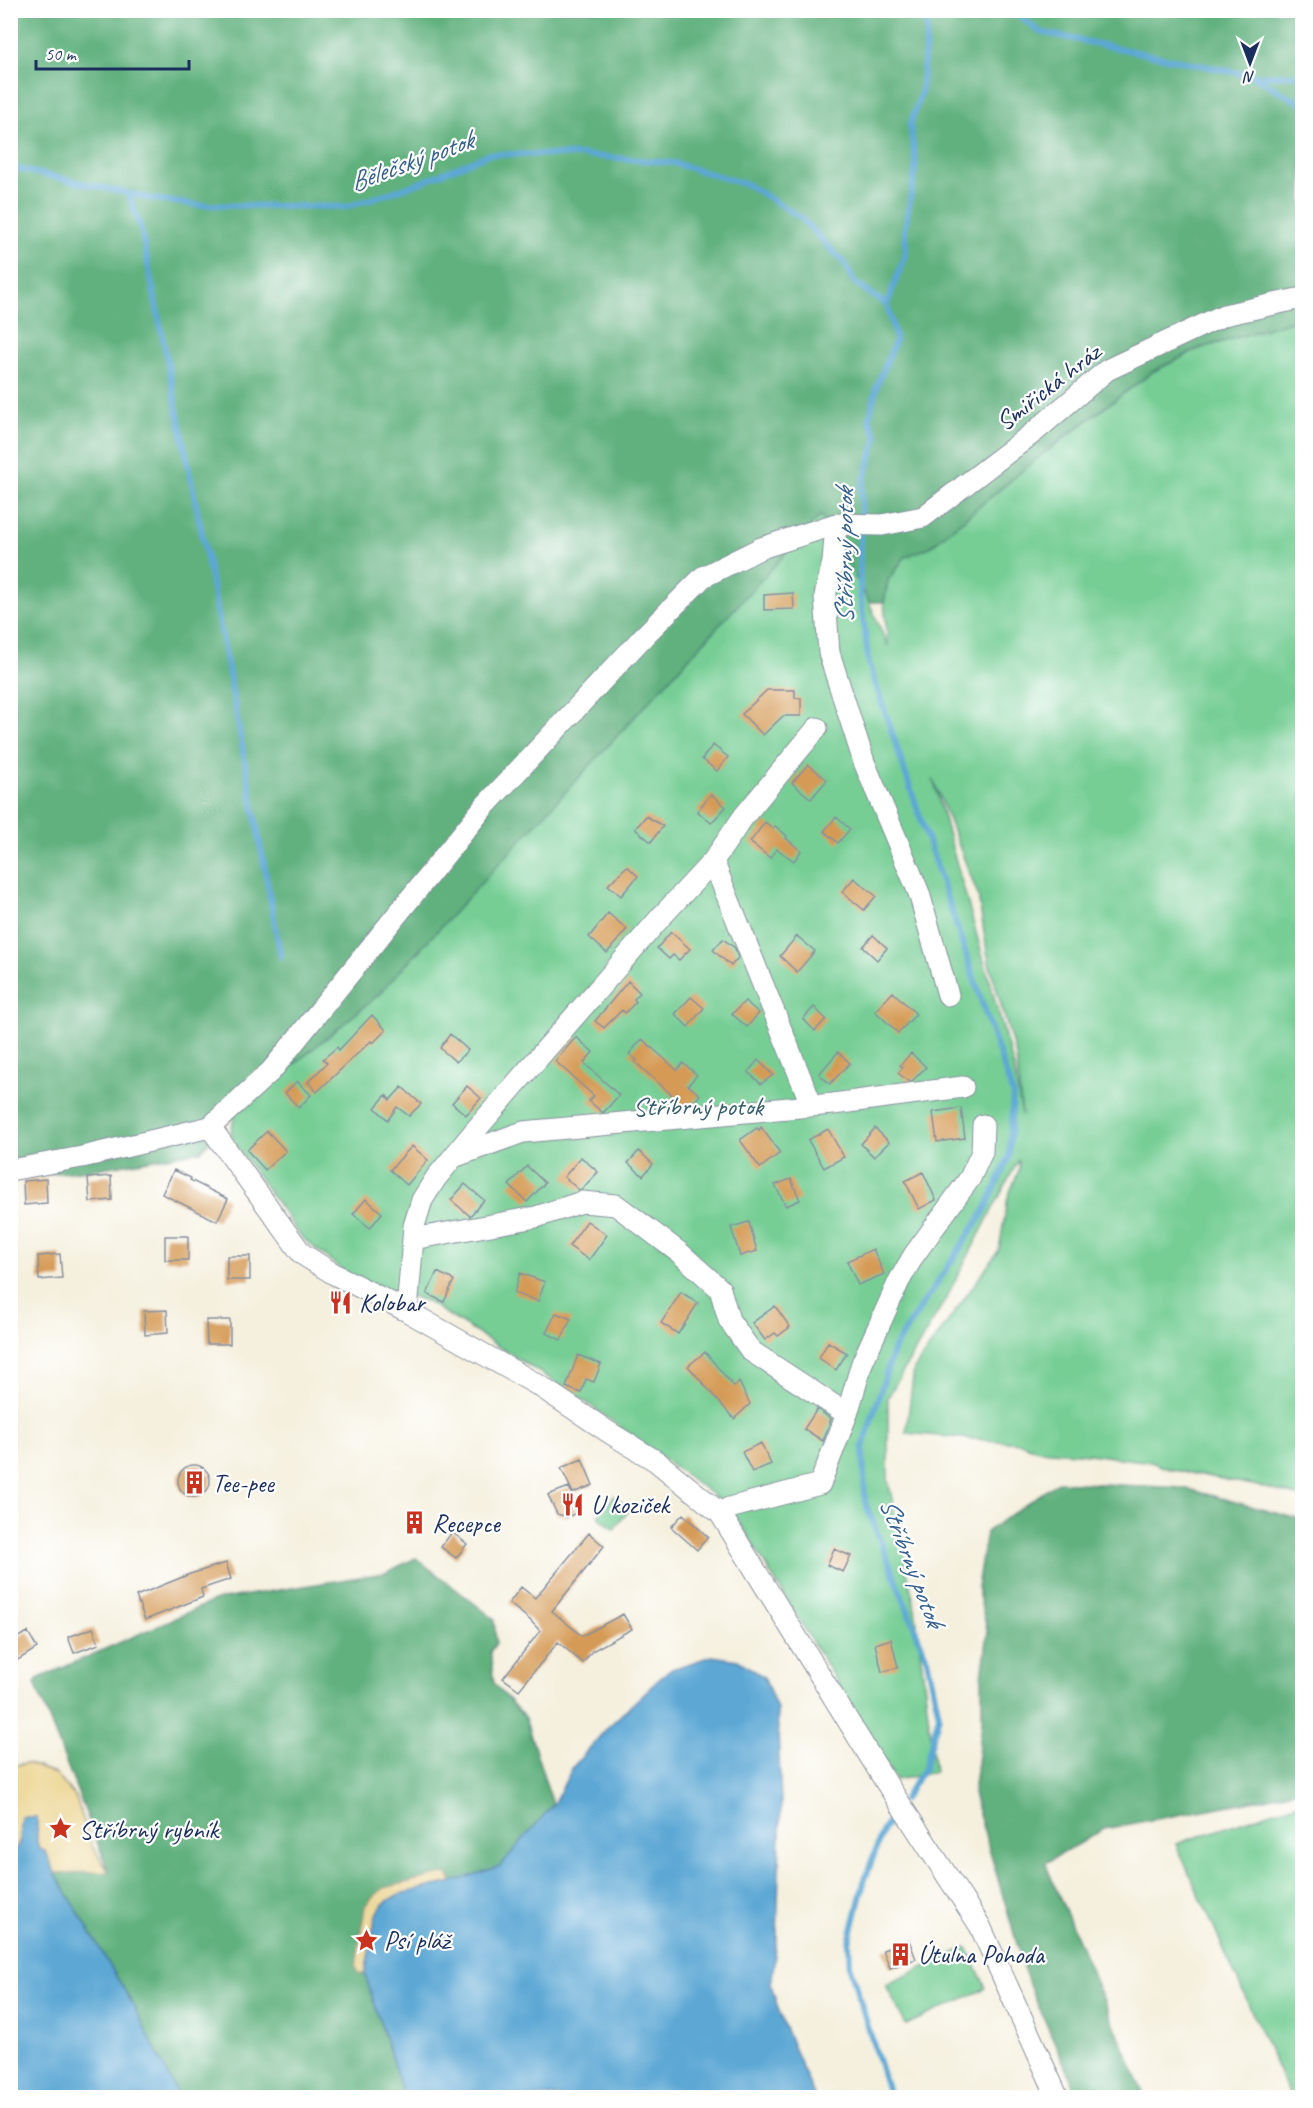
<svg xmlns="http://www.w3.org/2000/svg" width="1313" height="2108" viewBox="0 0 1313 2108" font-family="Caveat,sans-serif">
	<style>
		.green { fill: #76ce94; stroke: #487e79; stroke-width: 1.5; fill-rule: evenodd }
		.forest { fill: #60b17e; stroke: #3e706e; stroke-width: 1.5 }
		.sand { fill: #eeda9e; stroke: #84847e; stroke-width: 1.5 }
		.water { fill: #5ca7d4; stroke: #3c6b99; stroke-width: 1.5 }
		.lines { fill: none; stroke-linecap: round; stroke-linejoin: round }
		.stream { stroke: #5ca7d4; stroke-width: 6 }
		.building { fill: #d59b57 }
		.minor-casing { stroke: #88909e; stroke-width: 23 }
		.minor { stroke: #fff; stroke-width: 21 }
		.labels { text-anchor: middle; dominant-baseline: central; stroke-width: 4.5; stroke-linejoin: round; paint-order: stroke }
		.street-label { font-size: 26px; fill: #1b2f5e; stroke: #fff }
		.park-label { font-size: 26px; fill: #365f6e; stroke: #fff }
		.poi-label { font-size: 26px; fill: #1b2f5e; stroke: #fff; text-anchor: start }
		.water-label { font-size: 27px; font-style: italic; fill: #355f8d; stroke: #fff }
	</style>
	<rect width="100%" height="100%" fill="#fff"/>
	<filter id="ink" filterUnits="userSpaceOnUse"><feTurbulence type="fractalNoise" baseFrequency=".0167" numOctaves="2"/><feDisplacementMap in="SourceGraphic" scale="12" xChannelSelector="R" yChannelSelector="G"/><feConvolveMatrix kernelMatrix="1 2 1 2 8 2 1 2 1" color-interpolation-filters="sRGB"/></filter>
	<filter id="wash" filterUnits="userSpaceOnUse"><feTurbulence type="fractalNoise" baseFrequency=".008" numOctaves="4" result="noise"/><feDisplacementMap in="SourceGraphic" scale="24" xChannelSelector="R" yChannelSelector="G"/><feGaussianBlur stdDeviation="1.35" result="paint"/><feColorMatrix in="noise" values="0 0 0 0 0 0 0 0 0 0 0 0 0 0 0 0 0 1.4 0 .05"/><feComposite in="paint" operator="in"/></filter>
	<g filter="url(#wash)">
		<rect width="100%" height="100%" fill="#f5f0de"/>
		<path class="green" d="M1302,318V1497L1253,1485L1169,1469L1151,1462L1089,1454L1038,1450L1021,1443L906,1433L914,1369L999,1250L1008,1197L1019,1170V1159L945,1300L888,1397V1480L915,1608L935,1772L896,1780L742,1526L717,1498L579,1397L426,1301L355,1280L301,1237L235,1144L231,1132L235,1113L377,996L821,514L869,602L888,646L884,602L888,580L905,557L1154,371L1198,349ZM933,779L978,895L989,963L1016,1056L1022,1116L1014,1068Z
			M614,1496L630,1509L614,1529L598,1516Z
			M1302,1802V2097L1291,2098L1176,1844Z
			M967,1947L986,1988L906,2025L886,1985Z"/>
		<path class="forest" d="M11,11H1302V318L1198,349L1154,371L1055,444L930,547L905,557L888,580L884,602H869L821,515L377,996L235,1113L201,1151L97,1169L11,1178Z
			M1058,1482L1184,1488L1302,1520V1789L1257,1800L1104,1829L1045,1863L1145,2097H1079L1029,1985L973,1794L982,1723V1677L988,1633L977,1587L986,1532Z
			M416,1558L494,1619L496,1643L490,1652L494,1684L525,1718L553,1805L498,1870L452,1886L449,1881L382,1892L359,1972L365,1974L404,2097H175L132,2003L55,1873L109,1872L35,1683L37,1682V1679L216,1600L385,1573Z"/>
		<path class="sand" d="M27,1763L56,1774L76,1798L92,1846L109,1872L55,1873L46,1852L39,1848L37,1842V1818H22L20,1840L16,1849L11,1850V1766Z
			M447,1873L453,1882L399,1894L376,1915L365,1974L358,1973L356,1966L365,1906L373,1897L384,1888Z"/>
		<path class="water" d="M712,1656L738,1660L764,1677L777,1709L781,1800L777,1940L771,1985L782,2021L815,2097H404L365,1974L376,1915L384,1903L399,1894L453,1882L500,1866L553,1805L573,1767L608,1727L669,1670Z
			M22,1817H37V1842L39,1848L46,1852L55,1873L132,2003L179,2097H11L10,1850L16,1849L20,1840Z"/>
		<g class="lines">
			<path class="stream" d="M1012,10L1040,32L1253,76L1302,104
				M1255,76L1302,75
				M10,167L153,199L197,205L346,207L417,184L489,154L582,155L674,163L748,185L800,217L846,265L854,282L887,305
				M129,194L141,229L216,604L281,957
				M903,1800L925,1767L939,1715L927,1659L865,1502L863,1447L894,1348L984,1212L1009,1157L1013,1095L869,664L860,594V541L862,487L877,437L869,419L877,386L896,339L887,305L906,252L905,229L916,165L910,125L921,93L927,29L925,10
				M890,2098L850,1968L849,1942L864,1882L883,1830L897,1809"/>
		</g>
		<g id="blocks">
			<path class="building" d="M793,593L794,609L764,610V595Z
				M767,690H795V698H801V716H783L763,735L742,714Z
				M713,745L728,757L717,771L702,759Z
				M808,764L827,780L811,799L792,783Z
				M711,794L726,807L711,823L697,811Z
				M646,816L663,826L651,842L635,829Z
				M836,817L850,829L838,843L824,831Z
				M765,822L773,828L775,826L787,836L786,838L801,851L794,861L777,849L770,858L750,842Z
				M627,866L638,876L621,896L608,885Z
				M854,878L876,896L864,910L842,892Z
				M608,913L627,929L607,953L589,937Z
				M671,932L690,949L679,960L673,955L669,959L657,948Z
				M873,935L887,948L877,960L863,947Z
				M797,936L815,951L797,972L780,956Z
				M723,939L735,948L738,958L731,966L713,950Z
				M628,981L640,993L634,999L636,1002L625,1013L622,1010L604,1028L595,1021Z
				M893,992L916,1014L898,1033L875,1011Z
				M691,997L704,1008L688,1027L675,1014Z
				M745,1001L759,1013L747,1027L732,1014Z
				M814,1007L826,1019L815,1031L803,1019Z
				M372,1015L386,1030L373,1043L371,1041L317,1092L308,1082L327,1063L323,1059L337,1047L339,1050Z
				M450,1034L468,1050L456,1062L440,1048Z
				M576,1037L593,1052L584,1063L619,1095L604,1112H602L589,1101L594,1096L555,1061Z
				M642,1039L677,1070L683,1063L697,1075L688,1085L700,1095L692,1104L683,1105L635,1062L637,1060L629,1054Z
				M838,1052L850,1063L830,1084L819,1074Z
				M911,1053L926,1067L912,1081H908L898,1073L903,1067L900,1065Z
				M758,1060L773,1075L761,1084L748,1072Z
				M297,1081L311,1095L299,1108L285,1093Z
				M467,1086L481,1098L466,1115L452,1103Z
				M402,1087L421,1104L409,1116L397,1107L388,1120L375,1108L386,1095L390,1100Z
				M961,1108L965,1138L937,1142L933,1112Z
				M761,1127L780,1153L760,1168L740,1140L757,1128L759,1130Z
				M875,1128L889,1142L874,1157L861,1144Z
				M828,1129L844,1157L824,1168L808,1140Z
				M267,1131L286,1151L265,1170L247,1150Z
				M412,1146L428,1160L407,1185L390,1170Z
				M639,1151L653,1164L643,1176L628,1163Z
				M581,1157L598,1172L582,1189L579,1190L564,1177Z
				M527,1166L545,1183L527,1202L509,1185Z
				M174,1170L191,1178L190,1180L228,1199L217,1221L162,1194Z
				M923,1172L936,1200L919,1209L905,1181Z
				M111,1176L112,1200L90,1202L88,1178Z
				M46,1179L47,1203L24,1205L23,1181Z
				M791,1179L800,1200L786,1206L775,1185Z
				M465,1184L484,1200L470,1216L451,1200Z
				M366,1199L382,1213L370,1228L353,1214Z
				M587,1221L607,1235L589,1260L569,1246Z
				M749,1222L757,1251L740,1256L731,1227Z
				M165,1236H188V1260H165Z
				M873,1249L884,1274L858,1285L847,1261Z
				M60,1254L62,1278L39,1280L38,1256Z
				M227,1256H250V1280H227Z
				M437,1272L454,1280L444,1302L427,1294Z
				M520,1273L545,1282L538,1301L514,1293Z
				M681,1292L698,1303L678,1334L661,1323Z
				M775,1306L790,1327L778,1336L775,1333L765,1340L752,1323Z
				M167,1310L168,1333L145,1335L144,1311Z
				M556,1313L571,1319L561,1340L546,1333Z
				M206,1320H230V1344H207Z
				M828,1342L847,1353L836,1370L819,1358Z
				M705,1352L734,1387L739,1382L750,1404L734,1419L688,1366Z
				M578,1355L601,1364L594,1382L586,1379L581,1393L566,1387Z
				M817,1409L831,1419L823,1441L804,1429Z
				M761,1443L771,1464L752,1472L742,1452Z
				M582,1459L593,1485L573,1493L561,1468Z
				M178 1481a16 16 0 1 1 32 0a16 16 0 1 1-32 0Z
				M569,1487L579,1512L567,1517L557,1514L548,1495Z
				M683,1514L708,1537L697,1550L671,1527Z
				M452,1532L467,1544L456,1558L441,1547Z
				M589,1533L604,1546L552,1611L582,1636L623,1614L632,1629L592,1651L583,1663L558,1642L519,1690L503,1678L540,1631L530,1620L509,1603L521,1587L535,1598Z
				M834,1549L851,1556L843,1572L827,1565Z
				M226,1563L231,1579L201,1589L203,1597L145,1620L136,1596L190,1574Z
				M93,1628L99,1644L74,1653L68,1637Z
				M28,1632L37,1648L10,1665V1641Z
				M891,1639L898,1667L882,1672L875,1644Z
				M909,1940L916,1959L890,1968L883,1950Z"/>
		</g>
	</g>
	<g filter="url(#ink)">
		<use href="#blocks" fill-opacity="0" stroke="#88909e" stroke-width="1.5"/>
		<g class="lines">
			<defs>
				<path id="minor" d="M836,524L833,562L825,596L829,653L864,762L919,893L948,995
					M713,861L812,1106
					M210,1127L302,1254L334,1274L407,1311L538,1385L610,1433L656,1461L720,1513L887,1784L980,1926L1058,2098
					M454,1157L523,1132L833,1104L963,1087
					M10,1170L82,1157L210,1127L271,1071L483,808L644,636L703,577L761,548L836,524L882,525L923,517L1033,433L1107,370L1224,315L1302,298
					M413,1239L536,1217L582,1202L616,1205L680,1253L720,1289L729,1320L751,1351L847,1414
					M407,1311L414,1226L422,1200L436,1178L473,1133L660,918L713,861L744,816L817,728
					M720,1513L729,1508L820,1484L847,1414L862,1363L899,1281L914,1255L970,1178L982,1152L983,1125"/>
			</defs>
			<use href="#minor" class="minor-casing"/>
			<use href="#minor" class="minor"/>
		</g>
	</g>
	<defs>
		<symbol id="restaurant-bare" viewBox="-9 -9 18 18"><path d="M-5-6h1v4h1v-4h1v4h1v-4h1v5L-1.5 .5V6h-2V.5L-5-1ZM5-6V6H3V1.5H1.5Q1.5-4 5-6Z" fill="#c8321e" stroke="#fff" stroke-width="2.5" paint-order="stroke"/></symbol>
		<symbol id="building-bare" viewBox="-9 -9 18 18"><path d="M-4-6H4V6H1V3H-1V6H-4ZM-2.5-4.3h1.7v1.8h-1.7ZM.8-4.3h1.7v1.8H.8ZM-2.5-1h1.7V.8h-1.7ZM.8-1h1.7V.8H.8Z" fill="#c8321e" stroke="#fff" stroke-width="2.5" paint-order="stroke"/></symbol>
		<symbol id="sight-bare" viewBox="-9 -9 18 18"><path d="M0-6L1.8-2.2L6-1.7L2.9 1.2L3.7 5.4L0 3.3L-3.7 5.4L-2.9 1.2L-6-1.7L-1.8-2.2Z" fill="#c8321e" stroke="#fff" stroke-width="2.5" paint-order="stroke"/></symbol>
	</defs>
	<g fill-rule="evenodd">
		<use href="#restaurant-bare" x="324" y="1286" width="33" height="33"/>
		<use href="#building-bare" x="178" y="1466" width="33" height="33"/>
		<use href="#restaurant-bare" x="556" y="1488" width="33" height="33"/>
		<use href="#building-bare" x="398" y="1506" width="33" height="33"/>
		<use href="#sight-bare" x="44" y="1812" width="33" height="33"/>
		<use href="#sight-bare" x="350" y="1924" width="33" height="33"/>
		<use href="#building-bare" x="884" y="1938" width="33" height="33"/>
	</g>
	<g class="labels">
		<g class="street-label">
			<text transform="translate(1048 387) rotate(-38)">Smiřická hráz</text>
		</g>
		<g class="park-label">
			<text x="698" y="1106">Stříbrný potok</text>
		</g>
		<g class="poi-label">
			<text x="359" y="1302">Kolobar</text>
			<text x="212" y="1483">Tee-pee</text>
			<text x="591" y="1504">U koziček</text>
			<text x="432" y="1523">Recepce</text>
			<text x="79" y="1829">Stříbrný rybník</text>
			<text x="384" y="1940">Psí pláž</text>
			<text x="918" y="1954">Útulna Pohoda</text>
		</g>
		<g class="water-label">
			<text transform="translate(411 161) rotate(-20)">Bělečský potok</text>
			<text transform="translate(844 556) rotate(-90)">Stříbrný potok</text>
			<text transform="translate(912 1562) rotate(69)">Stříbrný potok</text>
		</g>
	</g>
	<rect width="1313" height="2108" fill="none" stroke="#fff" stroke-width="36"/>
	<g transform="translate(1250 63) rotate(180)" stroke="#ffffff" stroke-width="4.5" paint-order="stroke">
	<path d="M0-4.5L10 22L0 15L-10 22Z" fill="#1b2f5e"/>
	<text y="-9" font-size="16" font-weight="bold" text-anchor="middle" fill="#1b2f5e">N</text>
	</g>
	<path d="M36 60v9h153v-9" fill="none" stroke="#1b2f5e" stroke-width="3"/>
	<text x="45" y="60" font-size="18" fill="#1b2f5e" stroke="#ffffff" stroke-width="4.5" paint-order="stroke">50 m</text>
</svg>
